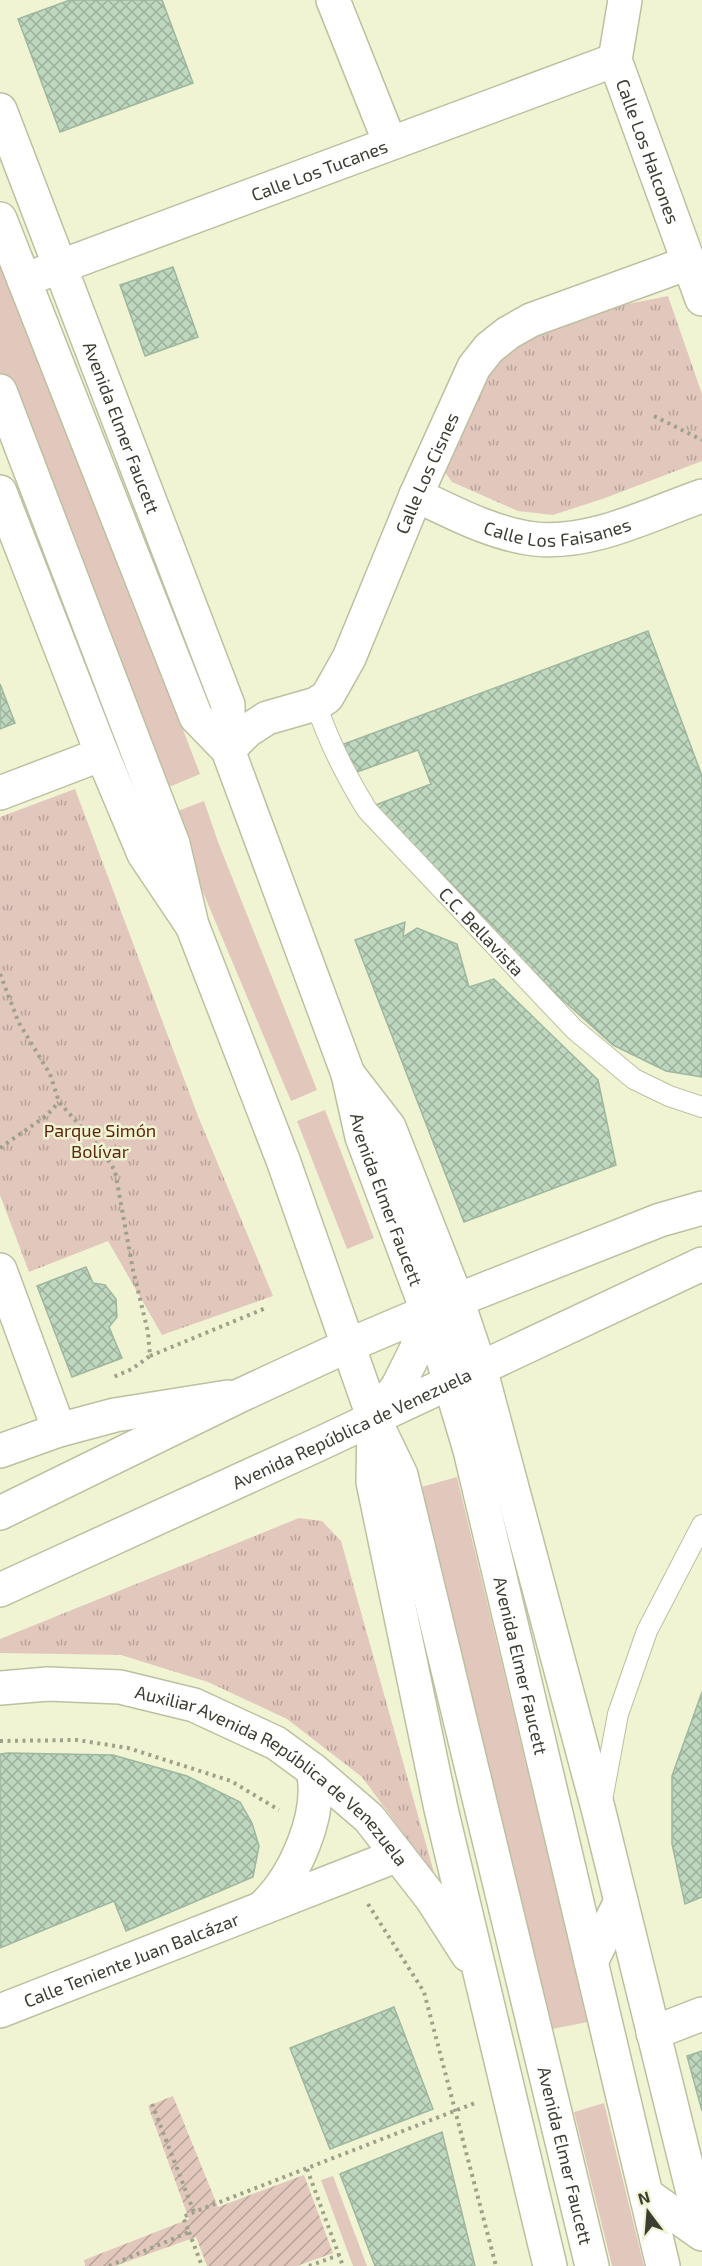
<svg xmlns="http://www.w3.org/2000/svg" width="702" height="2266" viewBox="0 0 702 2266" font-family="'Exo 2',sans-serif">
	<style>
		.grass { fill: #e2c7bd }
		.park { fill: url(#park-tufts) }
		.garden { fill: url(#garden-furrows) }
		.building { fill: url(#building-cross-hatch); stroke: #9eb79f; stroke-width: 1.5 }
		.lines { fill: none; stroke-linecap: round; stroke-linejoin: round }
		.service-casing { stroke: #bdc0a0; stroke-width: 22 }
		.minor-casing { stroke: #bdc0a0; stroke-width: 36 }
		.secondary-casing { stroke: #bdc0a0; stroke-width: 36 }
		.primary-casing { stroke: #bdc0a0; stroke-width: 36 }
		.path { stroke: #9fa28a; stroke-width: 4; stroke-dasharray: 3 4.5; stroke-linecap: butt }
		.service { stroke: #fff; stroke-width: 20 }
		.minor { stroke: #fff; stroke-width: 33 }
		.secondary { stroke: #fff; stroke-width: 33 }
		.primary { stroke: #fff; stroke-width: 33 }
		.labels { text-anchor: middle; dominant-baseline: central; stroke-width: 5; stroke-linejoin: round; paint-order: stroke }
		.street-label { font-size: 18px; fill: #3c3e31; stroke: #f1f4d3 }
		.park-label { font-size: 18px; fill: #5d2710; stroke: #f1f4d3 }
	</style>
	<defs>
		<pattern id="park-tufts" width="24" height="20" patternUnits="userSpaceOnUse" patternTransform="scale(1.5)"><rect width="24" height="20" fill="#e2c7bd"/><path d="M3 7l-1-3M5 7V3M7 7l1-3M15 17l-1-3M17 17v-4M19 17l1-3" fill="none" stroke="#b8a39a"/></pattern>
		<pattern id="garden-furrows" width="10" height="10" patternUnits="userSpaceOnUse" patternTransform="scale(1.5)"><rect width="10" height="10" fill="#e2c7bd"/><path d="M-1 1l2-2M0 10L10 0M9 11l2-2" fill="none" stroke="#b8a39a"/></pattern>
		<pattern id="building-cross-hatch" width="8" height="8" patternUnits="userSpaceOnUse" patternTransform="scale(1.5)"><rect width="8" height="8" fill="#bed7bf"/><path d="M0 0l8 8M0 8l8-8" fill="none" stroke="#9cb09c"/></pattern>
	</defs>
	<rect width="100%" height="100%" fill="#f1f4d3"/>
	<path class="grass" d="M0,251L200,774L157,792L0,380Z
		M204,801L218,842L317,1090L291,1101L170,814Z
		M325,1110L374,1238L347,1249L297,1121Z
		M457,1477L588,2022L552,2029L418,1488Z
		M604,2103L644,2266H612L574,2112Z
		M333,2176L367,2266H353L321,2180Z"/>
	<path class="park" d="M668,296L702,394V461L605,498L553,515L518,511L452,482L442,468L495,360L541,330L613,307Z
		M75,789L198,1116L273,1296L162,1335L108,1241L29,1272L0,1195V817Z
		M299,1518L322,1521L341,1541L435,1876L362,1777L287,1719L208,1682L121,1655L0,1653V1639Z"/>
	<path class="garden" d="M173,2096L218,2207L304,2175L333,2253L297,2266H207L196,2237L115,2266H85L84,2260L189,2219L148,2106Z"/>
	<path class="building" d="M70,0H162L193,83L60,132L18,19Z
		M173,267L198,337L145,356L120,285Z
		M648,631L702,776V1077L666,1071L613,1045L554,992L370,807L431,784L418,750L346,776L336,747Z
		M0,684L15,723L0,729Z
		M405,922L403,937L417,928L457,944L469,987L494,979L598,1080L616,1165L464,1222L355,940Z
		M86,1267L93,1283L105,1285L116,1299L117,1317L109,1327L122,1358L72,1377L37,1286Z
		M702,1692V1897L685,1904L672,1844V1776Z
		M8,1753L113,1755L187,1776L240,1802L252,1823L259,1846L253,1877L126,1931L114,1901L0,1948V1754Z
		M394,2007L433,2109L330,2149L290,2048Z
		M702,2051V2111L687,2056Z
		M442,2132L475,2266H375L340,2174Z"/>
	<g class="lines">
		<defs>
			<g id="service">
				<path id="s1" d="M316,704C329,743 346,776 367,810L574,1029L634,1079L669,1096L702,1107"/>
				<path d="M602,1800L618,1714L647,1631L702,1525"/>
			</g>
			<g id="minor">
				<path d="M333,0L390,143"/>
				<path id="s2" d="M625,0L615,60L702,299"/>
				<path id="s3" d="M24,280L615,60"/>
				<path id="s4" d="M416,495C454,513 493,534 535,539C592,545 650,514 702,496"/>
				<path id="s5" d="M228,750L247,731L267,718L316,704L327,697L349,658L416,495L474,367L489,348L508,333L531,320L688,263"/>
				<path d="M0,793L102,754"/>
				<path d="M0,1270L59,1430"/>
				<path d="M263,1907C295,1877 323,1814 313,1770"/>
				<path id="s6" d="M0,2011L398,1855"/>
				<path d="M653,2033L702,2014"/>
			</g>
			<g id="secondary">
				<path id="s7" d="M0,110L228,705V750"/>
				<path d="M0,492L102,754L144,854L191,924"/>
				<path d="M348,1074L389,1127L457,1300L480,1368L599,1812L702,2229"/>
				<path d="M374,1419L373,1482L441,1809L550,2266"/>
				<path d="M0,1451L59,1430L115,1415L228,1397"/>
				<path id="s8" d="M0,1688L48,1684L120,1687L194,1705L276,1743L313,1770L369,1818L432,1899L468,1955"/>
			</g>
			<g id="primary">
				<path id="s9" d="M0,219L196,717L228,750L348,1074L362,1137L434,1329L470,1450L663,2266"/>
				<path id="s10" d="M0,391L173,844L192,925L283,1160L374,1419L401,1475L592,2266"/>
				<path d="M375,1417L398,1386L416,1350L427,1312"/>
				<path d="M0,1513L241,1395L349,1345L427,1312L660,1220L702,1208"/>
				<path id="s11" d="M0,1590L317,1445L702,1264"/>
				<path d="M591,1962L621,1901"/>
				<path d="M647,2195L702,2234"/>
			</g>
		</defs>
		<use href="#service" class="service-casing"/>
		<use href="#minor" class="minor-casing"/>
		<use href="#secondary" class="secondary-casing"/>
		<use href="#primary" class="primary-casing"/>
		<path class="path" d="M654,416L702,440
			M0,974L19,1023L50,1074L59,1102L101,1149L115,1171L133,1270L148,1332L150,1356L132,1369L111,1378
			M0,1148L46,1116L59,1102
			M150,1356L266,1308
			M0,1741L77,1740L128,1748L231,1781L279,1810
			M368,1904L424,1992L496,2266
			M152,2104L194,2212
			M307,2169L343,2266
			M189,2232L202,2266
			M109,2266L189,2232L183,2217L194,2212L475,2103
			M309,2266L339,2255"/>
		<use href="#service" class="service"/>
		<use href="#minor" class="minor"/>
		<use href="#secondary" class="secondary"/>
		<use href="#primary" class="primary"/>
	</g>
	<g class="labels">
		<g class="street-label">
			<text stroke="none"><textPath href="#s2" startOffset="158">Calle Los Halcones</textPath></text>
			<text stroke="none"><textPath href="#s3" startOffset="315">Calle Los Tucanes</textPath></text>
			<text stroke="none"><textPath href="#s7" startOffset="340">Avenida Elmer Faucett</textPath></text>
			<text stroke="none"><textPath href="#s5" startOffset="360">Calle Los Cisnes</textPath></text>
			<text stroke="none"><textPath href="#s4" startOffset="150">Calle Los Faisanes</textPath></text>
			<text stroke="none"><textPath href="#s1" startOffset="285">C.C. Bellavista</textPath></text>
			<text stroke="none"><textPath href="#s9" startOffset="1058">Avenida Elmer Faucett</textPath></text>
			<text stroke="none"><textPath href="#s11" startOffset="387">Avenida República de Venezuela</textPath></text>
			<text stroke="none"><textPath href="#s9" startOffset="1544">Avenida Elmer Faucett</textPath></text>
			<text stroke="none"><textPath href="#s8" startOffset="300">Auxiliar Avenida República de Venezuela</textPath></text>
			<text stroke="none"><textPath href="#s6" startOffset="141">Calle Teniente Juan Balcázar</textPath></text>
			<text stroke="none"><textPath href="#s10" startOffset="1857">Avenida Elmer Faucett</textPath></text>
		</g>
		<g class="park-label">
			<text x="100" y="1130">Parque Simón<tspan x="100" dy="21">Bolívar</tspan></text>
		</g>
	</g>
	<g transform="translate(648 2212) rotate(344)" stroke="#f1f4d3" stroke-width="4.5" paint-order="stroke">
	<path d="M0-4.5L10 22L0 15L-10 22Z" fill="#3c3e31"/>
	<text y="-9" font-size="16" font-weight="bold" text-anchor="middle" fill="#3c3e31">N</text>
	</g>
</svg>
